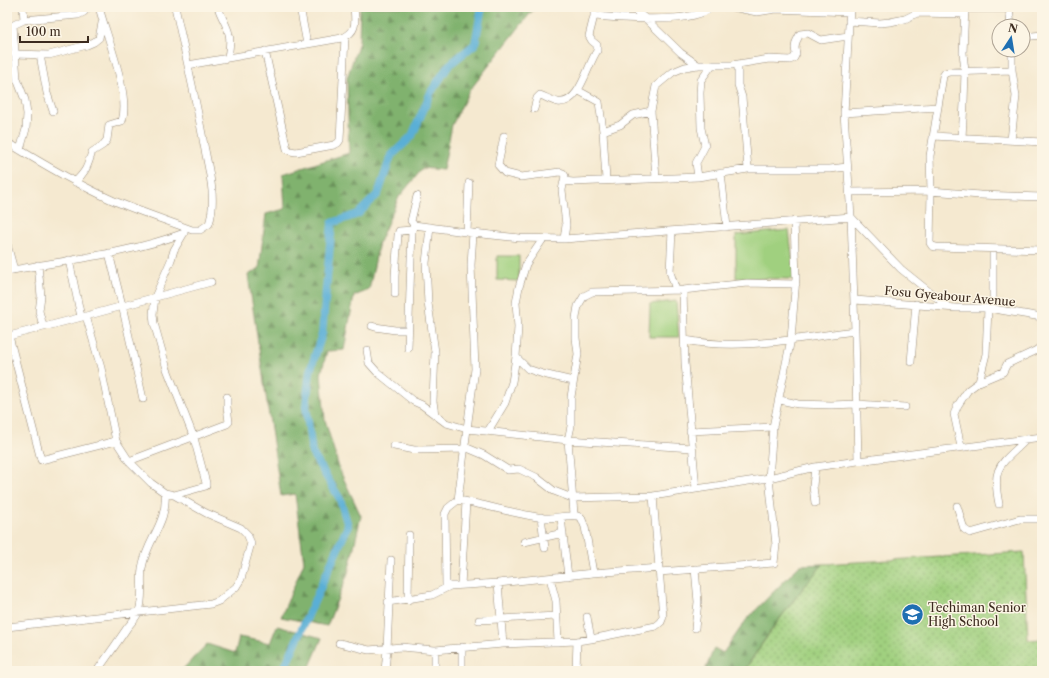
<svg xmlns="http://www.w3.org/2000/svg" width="1049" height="678" viewBox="0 0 1049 678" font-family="'Libre Caslon Text',serif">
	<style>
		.grass { fill: url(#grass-dots); stroke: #6e7d4e }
		.forest { fill: url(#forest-firs); stroke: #5e6e46 }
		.pitch { fill: #a0d07f; stroke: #6e7d4e }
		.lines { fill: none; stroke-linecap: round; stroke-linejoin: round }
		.river { stroke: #5aafd6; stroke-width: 8 }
		.minor-casing { stroke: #988a77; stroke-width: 8 }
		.minor { stroke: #fff; stroke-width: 7 }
		.labels { text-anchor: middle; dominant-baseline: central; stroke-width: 3; stroke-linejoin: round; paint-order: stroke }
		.street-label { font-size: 12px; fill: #3b2a1e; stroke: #fcf5e5 }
		.poi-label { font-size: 12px; fill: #3b2a1e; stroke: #fcf5e5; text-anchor: start }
	</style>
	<defs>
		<pattern id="grass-dots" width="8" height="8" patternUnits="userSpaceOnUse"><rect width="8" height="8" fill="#a0d07f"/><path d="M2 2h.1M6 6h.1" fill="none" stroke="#84a967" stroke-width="1.8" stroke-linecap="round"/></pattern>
		<pattern id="forest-firs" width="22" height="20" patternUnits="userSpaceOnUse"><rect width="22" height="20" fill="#80b26e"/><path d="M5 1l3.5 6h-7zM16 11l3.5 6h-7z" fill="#6a915a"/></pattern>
	</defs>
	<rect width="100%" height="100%" fill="#fcf5e5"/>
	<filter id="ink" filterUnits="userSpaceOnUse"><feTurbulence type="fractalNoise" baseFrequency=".025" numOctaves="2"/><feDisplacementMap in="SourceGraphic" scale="8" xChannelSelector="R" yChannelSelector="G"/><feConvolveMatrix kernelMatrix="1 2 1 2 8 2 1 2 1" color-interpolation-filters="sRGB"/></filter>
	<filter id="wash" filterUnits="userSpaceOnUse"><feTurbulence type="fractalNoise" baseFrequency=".012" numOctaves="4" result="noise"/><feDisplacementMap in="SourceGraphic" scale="16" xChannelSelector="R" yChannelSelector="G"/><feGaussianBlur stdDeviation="0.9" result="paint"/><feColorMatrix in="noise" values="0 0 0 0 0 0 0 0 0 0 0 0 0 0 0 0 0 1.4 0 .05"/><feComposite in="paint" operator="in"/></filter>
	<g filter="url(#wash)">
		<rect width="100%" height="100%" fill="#f5e9d0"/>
		<path class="grass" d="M1024,552L1028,640L1042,639V671H744C769,633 793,599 823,564Z"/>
		<path class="forest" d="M360,7H538L532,11L469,91L452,125L443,170L423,168L399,197L379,242L369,290L354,296L344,350L327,351L321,374L325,420L340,471L361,516L348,573L327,626L281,617L304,562L295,494L281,496L248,275L259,269L266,214L285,209L283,174L349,153L347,78L359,42Z
			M823,564C794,598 768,633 744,671H705L714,648L723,653L747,619L800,565Z
			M277,626L322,638L308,671H181L207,644L235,653L239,637L270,643Z"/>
		<path class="pitch" d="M789,230L795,279L736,278V235Z
			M497,256H519V281L497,280Z
			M676,301L679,337H649L650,304Z"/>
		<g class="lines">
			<path class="river" d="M283,671L348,526L340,499L312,453L306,406L310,371L322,334L332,223L358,214L378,194L391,156L412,136L431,92L449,65L475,44L482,7"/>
		</g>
	</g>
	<g filter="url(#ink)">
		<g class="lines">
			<defs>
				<path id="minor" d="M218,7C221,17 227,25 229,34C231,42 229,50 228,58
					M300,7L307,44
					M631,7L646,19L681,53L698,65
					M732,7L757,12L776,9L849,12
					M1009,7L1011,26
					M965,9H1009
					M594,16C619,18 694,25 711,7
					M24,20L78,15L84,12L88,7
					M849,21L880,23L890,22L905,19L917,13L965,14
					M13,25L17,79L25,100L27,114L26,129L20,150
					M7,28L24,20L23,7
					M1023,37L1042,35
					M265,51L287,149L290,151L296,152L334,145L338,143L340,140L345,37
					M14,54L49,55L87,45L94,42L99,38L102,23
					M40,55L47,93L53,111
					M738,64V85L742,97L748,169
					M188,65L342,38C358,32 355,21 354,7
					M1012,70L949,72L945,73L943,76L930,156L931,191L930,243L932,246L936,247L1042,250
					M579,91L599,102L603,131
					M534,109L537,98L540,95C546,97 552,101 558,102C580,105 587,65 597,51V45L592,41L589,36L594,16V7
					M844,113L938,107
					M504,136L498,165L505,173L521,177L560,172L563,173L565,176L562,190L566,225L564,239
					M933,136L1042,142
					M962,137L964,103L965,71L963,53L965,7
					M1011,140L1016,96L1012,70V50
					M7,142C41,163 75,183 112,200C138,211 165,220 192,230H200L209,224C217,199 209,171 204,145C196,99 185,53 175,7
					M721,173L727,227
					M698,177L696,163L705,146L701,128L700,93L701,80L712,65
					M656,178L651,111L656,86L673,72L685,67L698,65H732L769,59L790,60L794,58L796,54L795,48L796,42L800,34L808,33L821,40L848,36
					M606,180L603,131L620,125L633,115L651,111
					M564,181L573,182L698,177L748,169H830L847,167
					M75,182C87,170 87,167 92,152L103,145L107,140L109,125L122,121C131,95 106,35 99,7
					M850,192L931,191L980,195L1042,197
					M851,217L901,269L947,306
					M414,225L473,233L520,238L564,239L851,217L844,113L850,7
					M430,227L426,263L428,303L435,352L433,401L435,415
					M672,231L670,272L676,290
					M467,232L469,183
					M7,244L14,270
					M109,253L122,305L143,399
					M69,260L81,317
					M38,265L41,296L39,311L43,326
					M7,271C66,260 128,254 184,233
					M683,290L685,363L696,489L769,478L815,467L858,461L1042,437
					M395,294V276L398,235L399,231L412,230
					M855,300L956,308H988L1042,317
					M993,308V250
					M86,316L211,282
					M372,326L375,327L395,330H408
					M855,331L858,461
					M7,336H9L41,460L116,441L129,461L151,483L165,493C168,523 147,539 142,568C140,582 144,597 139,611C137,617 131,623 127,628C117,643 107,657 97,671
					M9,336L86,316L101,368L116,441
					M685,340C741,351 799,338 855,331L851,217
					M408,348L412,230L414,225L411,221L417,196
					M367,350L369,363L377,372L413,401L422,405L446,423L467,429L475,369L471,265L473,233
					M516,357L528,369L543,374L573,381
					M911,362L916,304
					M979,382L1003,372L1007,364L1035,351L1042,346
					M780,400L798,404L831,405L856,404L905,407
					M488,431L505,403L512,382L516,357L518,327L516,303L519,287L526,264L543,239
					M690,431L773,427L791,339L796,278L794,221
					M394,446L414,450L465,449
					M465,447L484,455L508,470L519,469L536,477L554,491L572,498L653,496L696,489
					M961,447L954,414L958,405L968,390L979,382L986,354L988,308
					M129,461L227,424L229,422L227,407V397
					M815,467L813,486L815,503
					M174,495L206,486V483L194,438L167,369L154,323L153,314L155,297L171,260L174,250L184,233
					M458,500L467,429L568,440L692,448
					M999,504C991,465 1001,465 1027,439
					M957,506L964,529L970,533L1020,519H1042
					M574,514L568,440L571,426V397L578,354L576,338V318L578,306L584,296L592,292L683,290L747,283L796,284
					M541,517L545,548
					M561,518L568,576
					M524,542L563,533
					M659,572L774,563L776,545L769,478L773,427
					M550,578L556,601L558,642
					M498,583L503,644
					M461,585L466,502
					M446,587L445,514L448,508L458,500C487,505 515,514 544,518C557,519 569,513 581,517L585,527L593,573
					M408,600L409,535
					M388,602L432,595L450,586L498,583L593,573L659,568L653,496
					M587,617L591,639
					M479,620L557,616
					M7,627L211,604L219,601L236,587L241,579L251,543L247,534L241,528L206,513L174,495L165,493
					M695,628L698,602L695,569
					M339,643L369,650L401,647L435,650L503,644L577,641L591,639L656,626L661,622L663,617L659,568
					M462,647V671
					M435,650V671
					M385,671L387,649L391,560
					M576,671L577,641"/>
			</defs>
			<use href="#minor" class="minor-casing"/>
			<use href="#minor" class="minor"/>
		</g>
	</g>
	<defs>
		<symbol id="school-disc" viewBox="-11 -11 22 22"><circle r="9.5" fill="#1f6fb2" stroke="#fcf5e5"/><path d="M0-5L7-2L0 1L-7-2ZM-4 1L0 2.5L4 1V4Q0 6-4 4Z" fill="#fff"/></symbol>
	</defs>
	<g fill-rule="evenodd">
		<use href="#school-disc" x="900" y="602" width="25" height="25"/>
	</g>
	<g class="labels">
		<g class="street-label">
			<text transform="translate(950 296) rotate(5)">Fosu Gyeabour Avenue</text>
		</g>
		<g class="poi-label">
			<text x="928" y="607">Techiman Senior<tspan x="928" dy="14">High School</tspan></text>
		</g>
	</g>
	<rect width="1049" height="678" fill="none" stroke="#fcf5e5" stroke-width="24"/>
	<g transform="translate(1011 38) rotate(12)"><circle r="19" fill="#fcf5e5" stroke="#afa495"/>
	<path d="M0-3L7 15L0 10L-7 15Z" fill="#1f6fb2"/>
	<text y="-6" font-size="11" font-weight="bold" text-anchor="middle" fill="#3b2a1e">N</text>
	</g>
	<path d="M20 36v6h68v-6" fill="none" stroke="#3b2a1e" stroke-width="2"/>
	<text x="26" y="36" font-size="12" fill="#3b2a1e" stroke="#fcf5e5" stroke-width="3" paint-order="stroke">100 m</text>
</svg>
